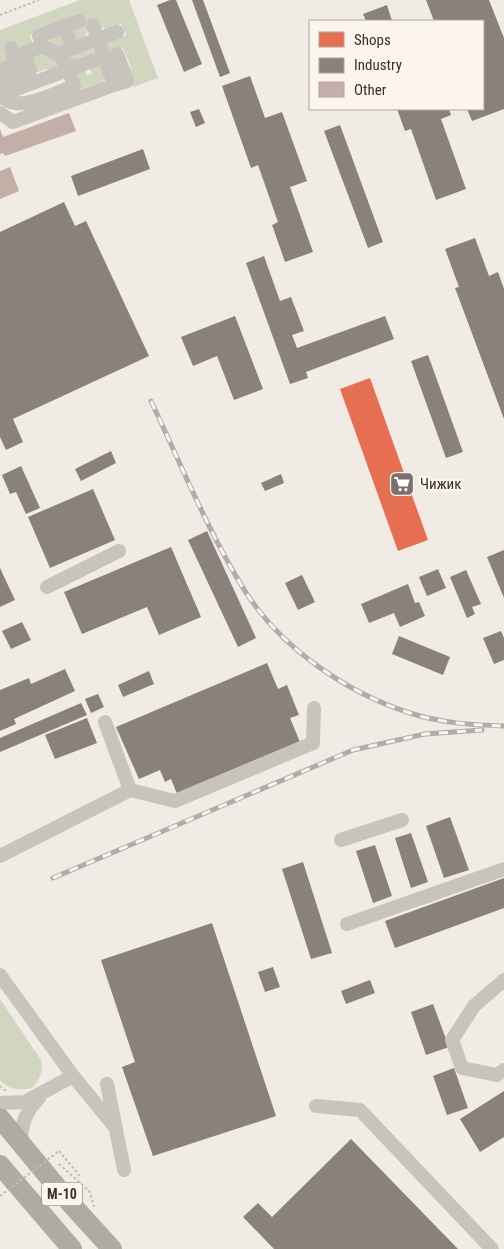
<svg xmlns="http://www.w3.org/2000/svg" width="504" height="1249" viewBox="0 0 504 1249" font-family="'Roboto Condensed',sans-serif">
	<style>
		.green { fill: #d1d6bf }
		.shops { fill: #e76f51 }
		.industry { fill: #8a817c }
		.building { fill: #c3afa7 }
		.lines { fill: none; stroke-linecap: round; stroke-linejoin: round }
		.path { stroke: #c2bbb6; stroke-width: 2; stroke-dasharray: 2.5 2.5; stroke-linecap: butt }
		.minor { stroke: #c9c3be; stroke-width: 14 }
		.highway { stroke: #afaaa4; stroke-width: 20 }
		.rail-casing { stroke: #b1aca8; stroke-width: 5 }
		.rail { stroke: #fbf5ee; stroke-width: 3; stroke-dasharray: 9; stroke-linecap: butt }
		.path-bridge { stroke: #c2bbb6; stroke-width: 2; stroke-dasharray: 2.5 2.5; stroke-linecap: butt }
		.labels { text-anchor: middle; dominant-baseline: central; stroke-width: 5; stroke-linejoin: round; paint-order: stroke }
		.shield { fill: #fbf5ee; stroke: #756b66; stroke-width: 1 }
		.shield-label { font-size: 14px; font-weight: bold; fill: #3b302b }
		.poi-label { font-size: 15px; fill: #3b302b; stroke: #fbf5ee; text-anchor: start }
	</style>
	<rect width="100%" height="100%" fill="#f0ebe5"/>
	<path class="green" d="M80,0H129L158,78L133,87L126,69L131,67L123,48L109,52L106,46L109,41L126,35L121,24L107,29L99,26L96,21L86,24L88,31L84,38L57,49L50,44L47,36L68,28L80,16L30,36L34,47L0,65V30Z
		M91,47L96,51L106,77L102,82L79,90L72,72L84,67L87,75L92,74L89,66L76,63L67,56Z
		M40,50L57,60L59,66L49,73L47,69L34,73L36,78L27,55Z
		M0,999L41,1060C43,1072 40,1079 32,1088C19,1090 10,1091 0,1080Z"/>
	<path class="shops" d="M370,378L428,540L398,551L340,389Z"/>
	<path class="industry" d="M170,0H176L202,64L184,72L157,5Z
		M192,0H203L230,73L220,77Z
		M426,0H489L504,38V109L472,121L467,109H483V21H434Z
		M387,5L392,21H366L363,14Z
		M250,76L265,118L282,112L307,181L290,187L313,252L285,262L272,225L278,222L258,165L251,168L222,86Z
		M199,109L205,123L196,127L190,112Z
		M397,109H449L451,115L441,119L466,189L436,200L411,129L405,131Z
		M340,125L383,242L368,248L324,131Z
		M143,149L150,169L78,196L71,176Z
		M64,202L75,226L86,221L149,356L13,419L23,442L6,450L0,437V232Z
		M475,238L489,276L498,272L504,289V419L455,288L459,287L445,249Z
		M264,256L280,301L291,297L304,331L292,335L297,348L385,316L394,339L306,372L308,378L290,384L246,263Z
		M235,316L263,389L234,400L217,356L193,366L181,337Z
		M428,355L463,452L446,458L411,361Z
		M111,451L116,463L81,481L75,469Z
		M21,466L40,508L26,514L16,492L10,494L2,475Z
		M281,474L284,483L265,491L261,483Z
		M93,489L115,540L50,568L28,517Z
		M207,531L256,638L238,647L188,540Z
		M171,547L201,617L159,635L147,607L82,634L64,592Z
		M504,550V598L487,557Z
		M0,568L15,600L0,607Z
		M438,569L446,588L427,596L419,577Z
		M466,570L481,604L472,607L475,614L467,618L450,577Z
		M302,575L315,602L298,610L285,583Z
		M408,584L415,603L419,602L425,616L400,627L394,613L369,623L361,604Z
		M22,622L31,640L11,649L2,631Z
		M501,631L504,638V660L494,664L483,638Z
		M399,636L450,657L443,675L392,654Z
		M267,663L278,689L287,685L299,715L290,718L300,742L177,794L171,779L165,782L160,770L139,779L116,727Z
		M65,669L75,691L14,719L16,724L0,731V690L29,678L31,684Z
		M149,671L154,684L123,697L118,685Z
		M98,694L104,707L91,713L85,699Z
		M81,703L87,715L0,752V738Z
		M87,718L97,743L55,759L45,735Z
		M450,817L469,870L444,878L426,826Z
		M411,833L428,882L411,888L395,838Z
		M375,845L392,896L373,903L356,851Z
		M303,862L332,953L311,959L282,869Z
		M504,878V908L395,948L385,921Z
		M212,923L276,1116L153,1156L122,1067L135,1062L101,960Z
		M273,967L280,987L265,992L258,972Z
		M370,980L375,993L346,1004L341,991Z
		M433,1004L449,1047L426,1055L411,1012Z
		M454,1068L468,1108L447,1115L433,1076Z
		M504,1091V1137L480,1152L460,1119Z
		M351,1139L458,1249H274L243,1217L258,1203L272,1217Z"/>
	<path class="building" d="M69,113L76,131L5,156L3,153L0,154V129L3,137Z
		M10,167L19,191L0,199V171Z"/>
	<g class="lines">
		<path class="path" d="M0,15L39,0
			M0,1086L6,1091
			M59,1151L79,1175L76,1178
			M59,1164L90,1192L94,1207"/>
		<path class="minor" d="M64,26L69,39
			M43,46L57,54L117,32
			M62,60L73,68L93,61
			M0,70L16,64L11,48
			M0,81L30,70L24,53L43,46L39,36L79,21
			M114,85L127,81L117,54
			M0,94C15,116 54,93 74,86L66,63
			M0,95L68,70
			M0,113L13,122L114,85L93,25
			M47,587L119,551
			M130,790L175,801L313,743L314,708
			M341,840L402,820
			M0,856L130,790L105,722
			M347,924L504,869
			M0,975L73,1076L115,1127
			M504,980L474,1006L452,1040L462,1068L497,1075L504,1070
			M107,1084L124,1170
			M0,1103L25,1102L73,1076
			M316,1106L360,1110L492,1249
			M21,1145C21,1125 25,1112 39,1098"/>
		<path class="highway" d="M0,1118L71,1204L112,1249
			M0,1165L72,1249"/>
		<defs>
			<path id="rail" d="M151,401C180,462 209,534 245,591C281,648 347,693 410,713C440,723 473,725 504,726
				M53,878L353,750L425,734L482,730"/>
		</defs>
		<use href="#rail" class="rail-casing"/>
		<use href="#rail" class="rail"/>
		<path class="path-bridge" d="M0,1196L59,1151"/>
	</g>
	<defs>
		<symbol id="supermarket-square" viewBox="-11 -11 22 22"><rect x="-9" y="-9" width="18" height="18" rx="4" fill="#7a716c" stroke="#fbf5ee"/><path d="M-6-5.5h2.5l.6 2H6L4.5 2H-2.5L-4.4-4H-6ZM-1.5 3.2a1.3 1.3 0 1 0 .1 0ZM3 3.2a1.3 1.3 0 1 0 .1 0Z" fill="#fff"/></symbol>
	</defs>
	<g fill-rule="evenodd">
		<use href="#supermarket-square" x="388" y="470" width="28" height="28"/>
	</g>
	<g class="labels">
		<rect class="shield" x="42" y="1182.5" width="40" height="23" rx="4"/>
		<g class="shield-label">
			<text x="62" y="1194">М-10</text>
		</g>
		<g class="poi-label">
			<text x="420" y="484">Чижик</text>
		</g>
	</g>
	<rect x="309" y="20" width="175" height="90" fill="#fbf5ee" stroke="#aea6a0"/>
	<rect x="319" y="32" width="25" height="15" fill="#e76f51" stroke="#aea6a0"/>
	<text x="354" y="45" font-size="15" fill="#3b302b">Shops</text>
	<rect x="319" y="58" width="25" height="15" fill="#8a817c" stroke="#aea6a0"/>
	<text x="354" y="70" font-size="15" fill="#3b302b">Industry</text>
	<rect x="319" y="82" width="25" height="15" fill="#c3afa7" stroke="#aea6a0"/>
	<text x="354" y="95" font-size="15" fill="#3b302b">Other</text>
</svg>
